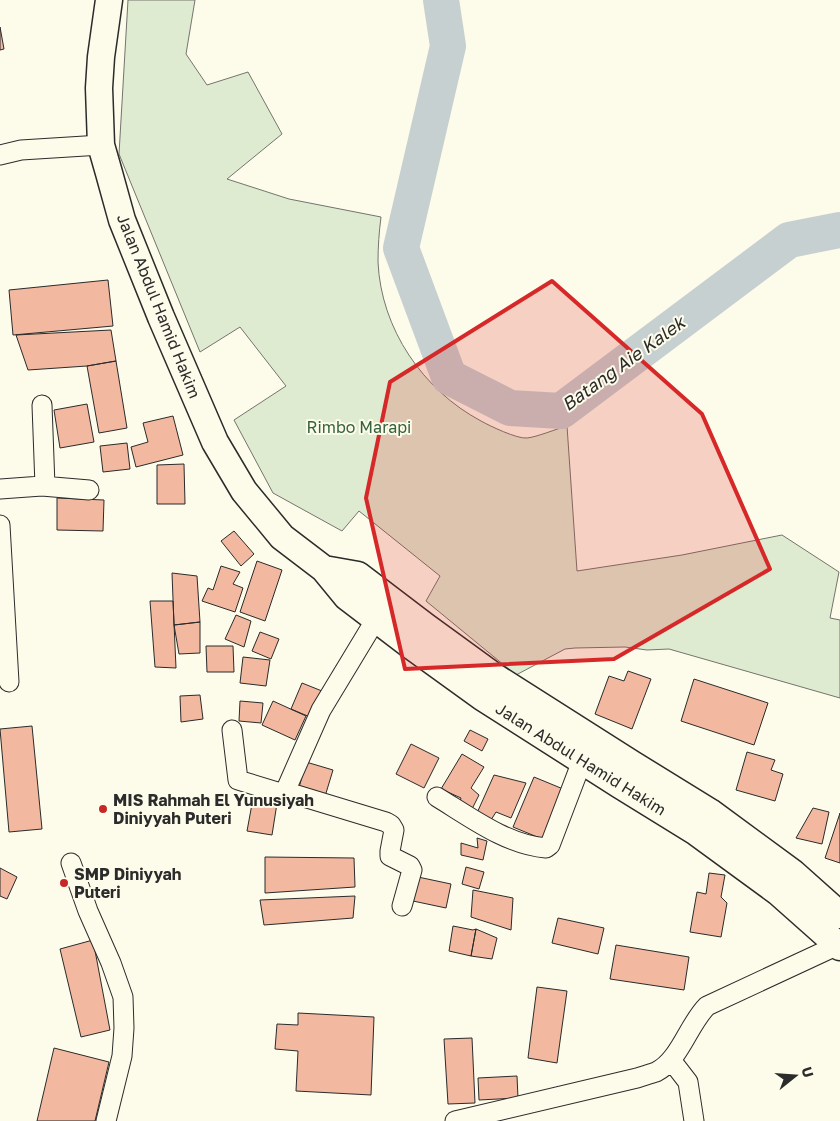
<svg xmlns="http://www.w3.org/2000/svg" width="840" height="1121" viewBox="0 0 840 1121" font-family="'Golos Text',sans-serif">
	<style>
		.green { fill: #deebd1; stroke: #74746e }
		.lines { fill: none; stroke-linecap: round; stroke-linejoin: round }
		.river { stroke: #c7d0d0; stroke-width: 36 }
		.building { fill: #f2b8a0; stroke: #2b2b2b }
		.street-casing { stroke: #2b2b2b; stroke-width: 21 }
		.secondary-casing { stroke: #2b2b2b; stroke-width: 29 }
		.street { stroke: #fdfbea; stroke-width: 19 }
		.secondary { stroke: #fdfbea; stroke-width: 26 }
		.marked { fill: #d62828; fill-opacity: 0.2; stroke: #d62828; stroke-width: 4; stroke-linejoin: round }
		.poi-dot { fill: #c62828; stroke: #fdfbea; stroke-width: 2 }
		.labels { text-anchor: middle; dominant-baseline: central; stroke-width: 4; stroke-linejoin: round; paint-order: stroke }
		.street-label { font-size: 16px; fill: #2b2b2b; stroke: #fdfbea }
		.park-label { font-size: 16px; fill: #34623c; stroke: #fdfbea }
		.poi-label { font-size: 16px; font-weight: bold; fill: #2b2b2b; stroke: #fdfbea; text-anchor: start }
		.water-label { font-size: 18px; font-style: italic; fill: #2b2b2b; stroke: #fdfbea }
	</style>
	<rect width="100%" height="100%" fill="#fdfbea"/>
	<path class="green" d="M128,0H195L186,54L207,85L248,72L282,134L227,179L289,199L381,217C379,232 378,247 378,262C381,329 423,390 481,421C490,426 517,439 527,438C537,437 556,429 567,426L577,571L682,555L782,535L839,572L830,618L840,620V698L669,649L647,650L625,647L575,648L565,649L516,675L426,601L440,576L359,511L342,531L273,493L234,420L286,386L240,327L200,352L119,154Z"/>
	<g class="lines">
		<path class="river" d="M441,0L448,46L401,248L449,377L510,408L561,411L789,240L840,230"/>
	</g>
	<path class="building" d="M0,27L4,49L0,50Z
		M108,280L113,326L13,335L9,290Z
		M111,330L116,361L87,366L28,370L16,335Z
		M116,361L127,428L99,433L87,366Z
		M87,404L94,442L60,448L54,410Z
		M173,416L183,455L136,467L131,447L148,442L143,423Z
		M127,443L130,469L103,472L100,446Z
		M184,464L185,504H157V465Z
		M57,498L104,500L103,531L57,530Z
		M234,531L254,554L241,566L221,541Z
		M257,561L282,570L265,621L240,612Z
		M221,566L240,572L233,584L243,588L235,612L202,601L208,588L213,590Z
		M172,573L197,576L200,622L174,625Z
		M150,601H173L176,668L155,667Z
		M236,615L251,621L244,647L225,639Z
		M200,622V653L179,654L174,625Z
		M260,632L279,639L271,659L252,651Z
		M206,646H233L234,672H207Z
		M243,657L270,660L266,686L240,683Z
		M628,671L651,679L632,729L595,714L609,676L624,681Z
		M694,679L768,703L754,745L681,721Z
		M302,683L322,691L310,717L291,709Z
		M200,695L203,719L181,722L180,696Z
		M240,701L263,703L261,723L239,721Z
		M273,701L306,716L295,740L262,725Z
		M32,726L42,829L9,832L0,729Z
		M470,730L488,739L482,751L464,741Z
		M411,744L439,758L424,788L396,774Z
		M747,752L775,760L771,770L783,774L775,801L736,790Z
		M462,754L484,767L471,788L479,795L470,813L459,805L461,798L441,789Z
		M306,762L333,770L323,803L297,795Z
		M494,775L526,783L511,818L496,812L491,820L477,813Z
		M534,777L568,791L547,841L513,827Z
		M254,793L278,797L272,835L247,831Z
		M813,808L829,812L822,844L796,838Z
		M840,813V863L825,858Z
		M477,838L487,841L483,860L461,855V843L478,848Z
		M265,857L354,858L355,887L265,893Z
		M466,867L484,872L479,889L462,884Z
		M0,868L17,877L7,899L0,896Z
		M709,873L725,875L721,897L727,903L721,937L690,932L697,892L706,894Z
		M418,877L451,884L446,908L413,901Z
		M473,890L513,898L511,930L471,917Z
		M355,896L353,918L264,925L260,900Z
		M558,918L604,928L598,954L552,943Z
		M453,926L473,930L476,929L471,956L449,951Z
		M476,929L497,938L492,959L471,956Z
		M93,940L110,1030L81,1037L60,949Z
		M616,945L689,957L684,990L610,979Z
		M537,987L567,991L557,1063L528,1058Z
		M298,1013L374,1017L371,1095L296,1091L298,1051L275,1049L277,1024L298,1025Z
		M472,1038L475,1103L448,1104L444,1039Z
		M54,1048L109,1062L95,1121H37Z
		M517,1076L518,1098L479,1100L478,1078Z"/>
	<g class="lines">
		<defs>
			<path id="street" d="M0,155L21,150L101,145
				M42,405L45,486
				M0,489L42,486L89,490
				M0,525L9,682
				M232,730L238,780L284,794L297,795L386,822L391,825L394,830L390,851V856L410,866L412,870L402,906
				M284,794L321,710L376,619
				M437,797C470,817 507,845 546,848L550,845L582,761
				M71,863L88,911L111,963L123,997L124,1028L122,1056L106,1121
				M671,1060L688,1082L694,1121
				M455,1121L637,1078C643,1076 650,1074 656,1072C680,1060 688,1025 707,1006L838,945L840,942"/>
			<path id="secondary" d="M109,0L101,57L99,88L101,145L109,173L122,220L161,317L215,442L244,491L282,537L324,569L347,597L410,645L482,697L620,785L696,832L778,892L840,947
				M324,569L358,575L425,626L495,677L632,764L710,812L793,873L840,915"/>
		</defs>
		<use href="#street" class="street-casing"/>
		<use href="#secondary" class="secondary-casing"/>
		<use href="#street" class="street"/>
		<use href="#secondary" class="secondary"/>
	</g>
	<path class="marked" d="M552,281L702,414L770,569L614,659L405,669L366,498L390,382Z"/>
	<g class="poi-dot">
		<circle cx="103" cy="809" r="5"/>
		<circle cx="64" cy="883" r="5"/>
	</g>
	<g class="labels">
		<g class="street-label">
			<text transform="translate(159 306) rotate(68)">Jalan Abdul Hamid Hakim</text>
			<text transform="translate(581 759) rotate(32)">Jalan Abdul Hamid Hakim</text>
		</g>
		<g class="park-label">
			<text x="359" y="427">Rimbo Marapi</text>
		</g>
		<g class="poi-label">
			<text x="113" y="800">MIS Rahmah El Yunusiyah<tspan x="113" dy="18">Diniyyah Puteri</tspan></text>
			<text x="74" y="874">SMP Diniyyah<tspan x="74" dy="18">Puteri</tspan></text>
		</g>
		<g class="water-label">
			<text transform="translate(623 363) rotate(-36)">Batang Aie Kalek</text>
		</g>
	</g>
	<g transform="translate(795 1076) rotate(73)" stroke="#fdfbea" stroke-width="4" paint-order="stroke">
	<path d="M0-4L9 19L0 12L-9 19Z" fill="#2b2b2b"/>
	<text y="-8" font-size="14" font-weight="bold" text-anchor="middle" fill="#2b2b2b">U</text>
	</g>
</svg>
